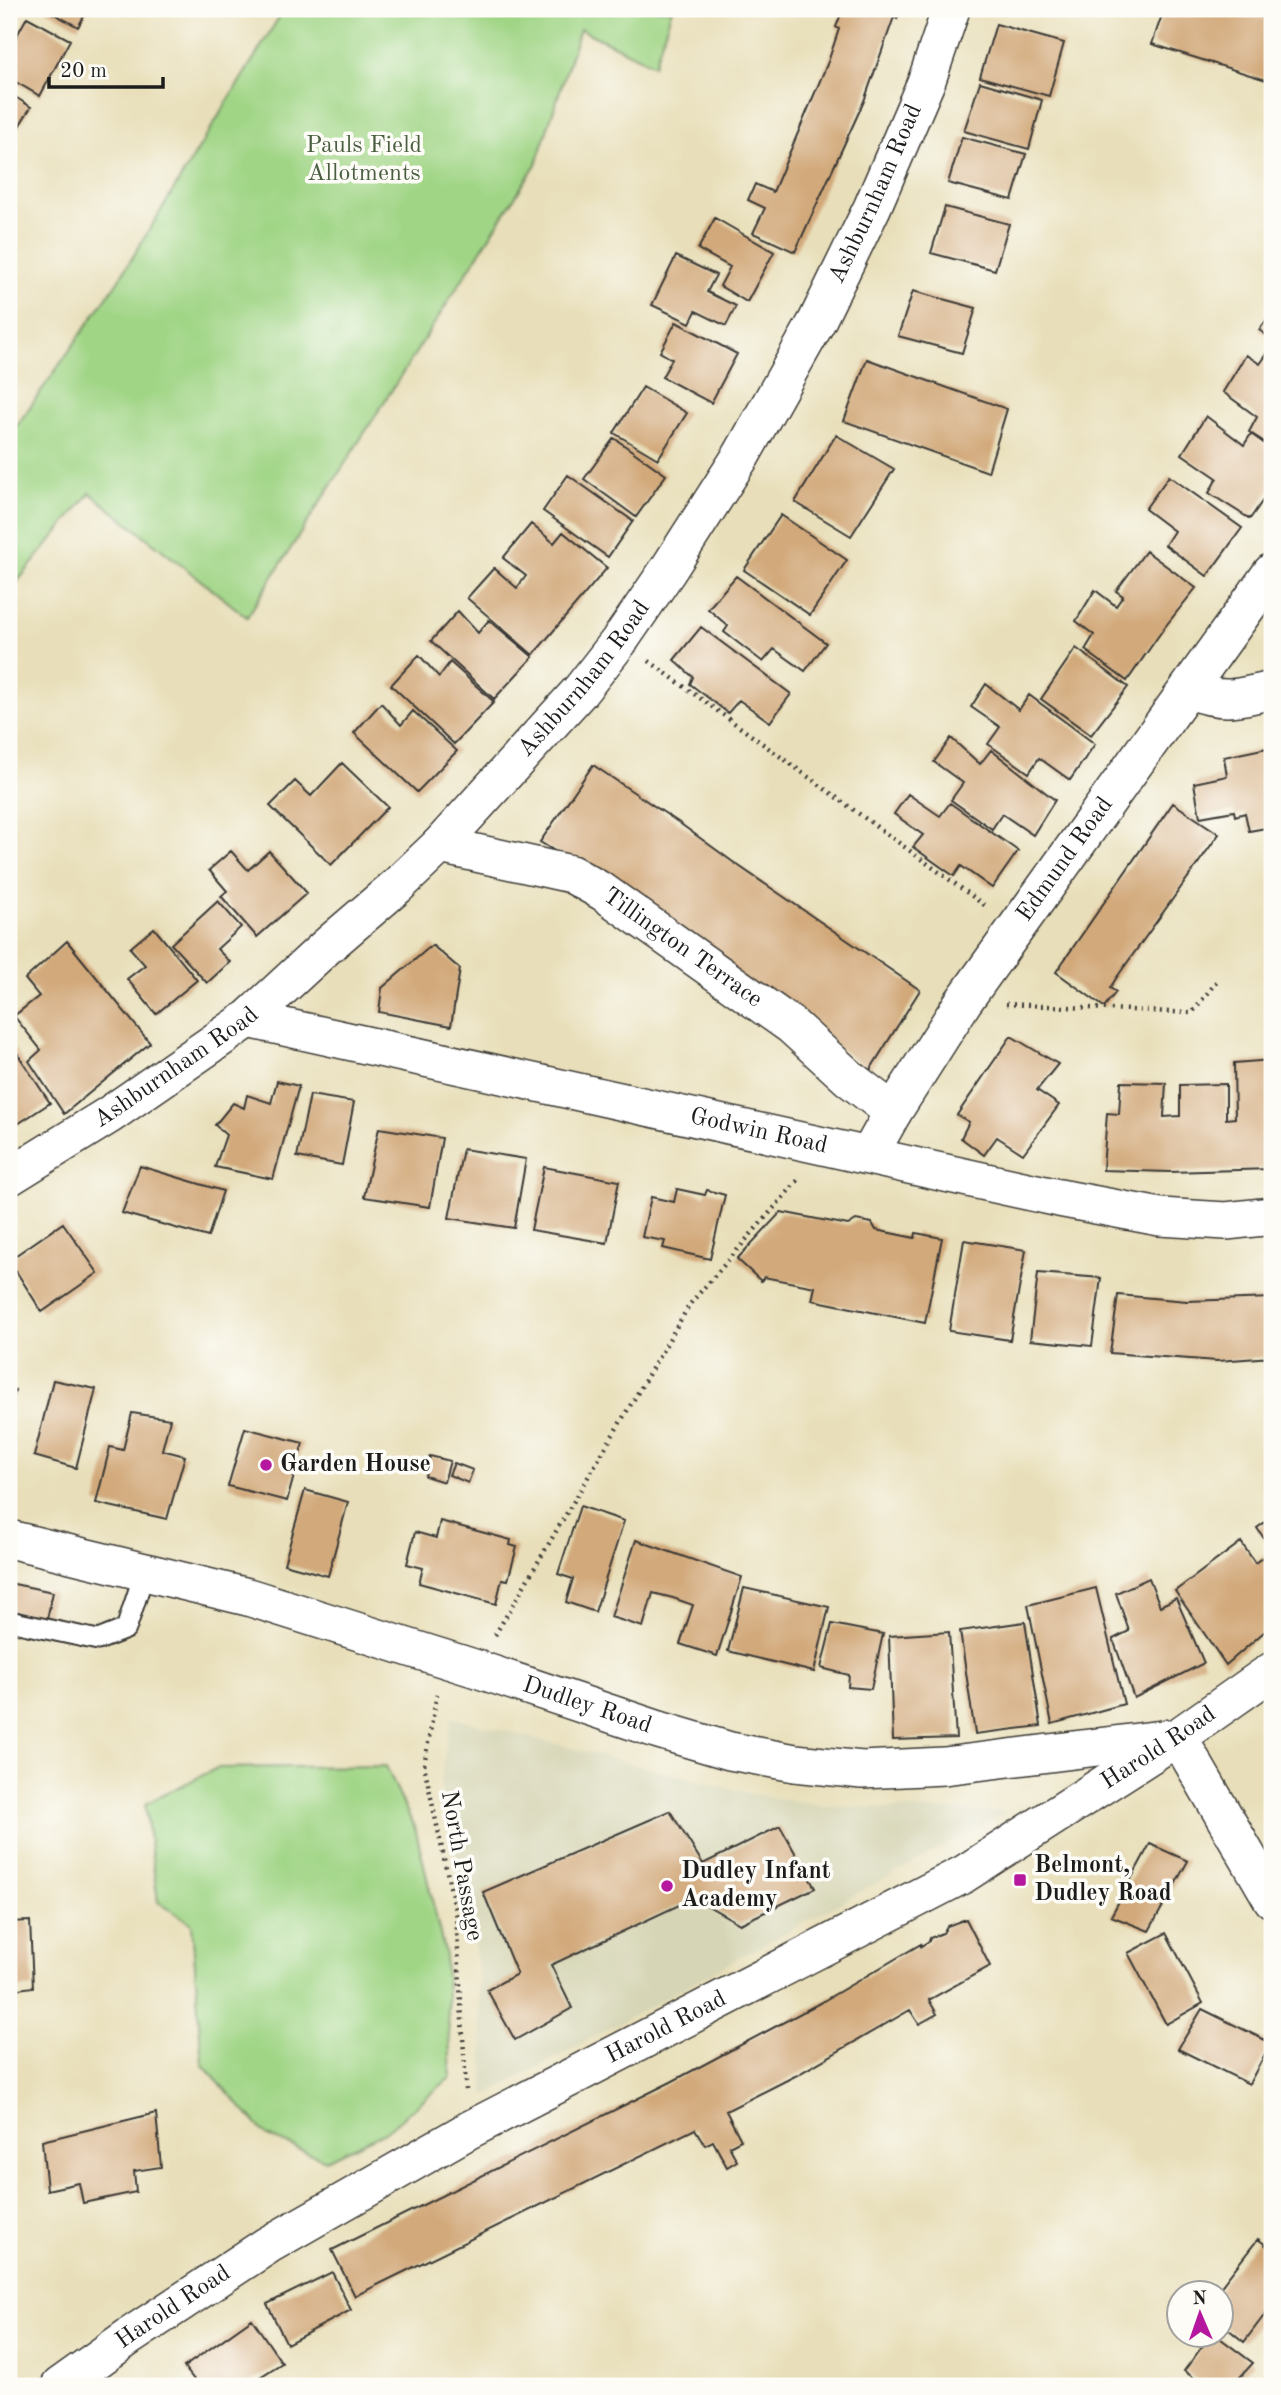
<svg xmlns="http://www.w3.org/2000/svg" width="1281" height="2395" viewBox="0 0 1281 2395" font-family="'Old Standard TT',serif">
	<style>
		.built { fill: #d6d5b5 }
		.green { fill: #a0d586; stroke: #5e7851; stroke-width: 2 }
		.building { fill: #d2a97a }
		.lines { fill: none; stroke-linecap: round; stroke-linejoin: round }
		.service-casing { stroke: #3b3934; stroke-width: 23 }
		.minor-casing { stroke: #3b3934; stroke-width: 40 }
		.path { stroke: #3b3934; stroke-width: 4.5; stroke-dasharray: 2 5; stroke-linecap: butt }
		.service { stroke: #fff; stroke-width: 19 }
		.minor { stroke: #fff; stroke-width: 37 }
		.poi-dot { fill: #b5179e; stroke: #fdfcf7; stroke-width: 2.5 }
		.labels { text-anchor: middle; dominant-baseline: central; stroke-width: 7; stroke-linejoin: round; paint-order: stroke }
		.park-label { font-size: 24px; fill: #4a5d41; stroke: #fdfcf7 }
		.street-label { font-size: 24px; fill: #1c1c1c; stroke: #fdfcf7 }
		.poi-label { font-size: 24px; font-weight: bold; fill: #1c1c1c; stroke: #fdfcf7; text-anchor: start }
	</style>
	<rect width="100%" height="100%" fill="#fdfcf7"/>
	<filter id="ink" filterUnits="userSpaceOnUse"><feTurbulence type="fractalNoise" baseFrequency=".0143" numOctaves="2"/><feDisplacementMap in="SourceGraphic" scale="14" xChannelSelector="R" yChannelSelector="G"/><feConvolveMatrix kernelMatrix="1 2 1 2 8 2 1 2 1" color-interpolation-filters="sRGB"/></filter>
	<filter id="wash" filterUnits="userSpaceOnUse"><feTurbulence type="fractalNoise" baseFrequency=".00686" numOctaves="4" result="noise"/><feDisplacementMap in="SourceGraphic" scale="28" xChannelSelector="R" yChannelSelector="G"/><feGaussianBlur stdDeviation="1.57" result="paint"/><feColorMatrix in="noise" values="0 0 0 0 0 0 0 0 0 0 0 0 0 0 0 0 0 1.4 0 .05"/><feComposite in="paint" operator="in"/></filter>
	<g filter="url(#wash)">
		<rect width="100%" height="100%" fill="#e8dfba"/>
		<path class="built" d="M451,1717L747,1793L824,1806L1007,1812L485,2096L477,1960L440,1782Z"/>
		<path class="green" d="M284,9H672L654,65L580,29L536,164L247,617L90,493L9,592V437L118,281Z
			M386,1766L416,1831L445,1955L451,2077L385,2132L326,2160L267,2136L202,2064L192,1924L158,1902L145,1804L217,1768Z"/>
		<g id="blocks">
			<path class="building" d="M45,9H88L78,27Z
				M843,9H900L897,19L894,17L864,101L795,252L753,233L765,208L748,200L755,184L773,192L828,62L839,29L836,27Z
				M1164,9H1234L1272,20V82L1152,44Z
				M27,17L70,40L40,96L9,78V50Z
				M996,24L1064,43L1049,96L980,77Z
				M980,82L1042,100L1029,149L964,131Z
				M9,93L31,107L9,142Z
				M962,137L1026,154L1012,200L948,183Z
				M945,207L1009,224L995,270L931,253Z
				M715,218L774,252L747,302L720,286L730,267L698,249Z
				M676,256L716,275L707,292L736,306L726,326L696,311L690,323L652,305Z
				M913,291L976,308L962,353L898,336Z
				M1272,313V339L1259,330Z
				M676,322L737,354L711,403L662,377L672,359L660,352Z
				M1272,347V447L1249,432L1257,417L1223,392L1246,355L1260,364Z
				M867,359L1007,409L988,472L844,421Z
				M643,387L687,413L658,459L614,433Z
				M1206,416L1244,445L1251,434L1272,449V487L1250,519L1209,493L1217,478L1182,454Z
				M836,435L894,469L851,536L795,502Z
				M614,438L666,475L636,517L584,479Z
				M568,475L633,521L608,557L543,511Z
				M1169,476L1242,528L1207,576L1165,545L1174,531L1145,509Z
				M781,515L847,560L810,615L744,570Z
				M531,524L554,543L563,532L607,568L533,655L467,598L494,568L517,588L526,576L503,558Z
				M1146,551L1196,588L1164,628L1127,681L1085,650L1094,635L1076,621L1095,590L1116,606L1123,596L1116,591Z
				M736,576L826,643L805,671L774,649L763,662L724,632L728,626L708,609Z
				M458,611L478,633L489,620L533,657L494,699L431,641Z
				M701,627L791,694L770,722L739,700L728,713L690,684L693,677L674,660Z
				M1076,648L1128,687L1091,735L1041,699Z
				M419,655L439,677L450,662L494,702L454,744L391,685Z
				M986,684L1019,710L1029,695L1095,744L1070,780L1039,758L1029,773L988,744L1000,727L971,707Z
				M381,703L401,725L413,711L457,751L417,792L354,733Z
				M951,738L980,764L991,750L1055,800L1033,835L1002,814L992,829L951,800L963,783L934,762Z
				M1272,747V827L1249,831L1245,813L1235,816L1234,811L1200,817L1194,783L1227,776L1224,757Z
				M342,763L388,807L331,865L270,806L295,781L311,796Z
				M593,765L678,822L733,862L920,990L870,1070L571,861L540,842Z
				M908,794L940,816L950,803L1018,851L992,888L961,866L954,876L913,847L923,835L894,814Z
				M1173,803L1219,834L1117,977L1110,988L1116,992L1104,1007L1056,972Z
				M231,851L248,870L269,851L307,893L257,937L221,896L227,891L209,870Z
				M218,901L241,927L217,949L230,962L207,983L171,944Z
				M154,928L197,980L156,1014L127,979L145,965L130,948Z
				M67,941L150,1043L64,1114L29,1061L41,1050L14,1016L39,996L25,979Z
				M432,945L460,969L451,1026L379,1012L382,988Z
				M1011,1036L1058,1064L1037,1090L1059,1105L1023,1154L997,1137L984,1155L961,1138L969,1122L957,1115Z
				M9,1041L50,1103L10,1129L9,1127Z
				M1272,1060V1169L1170,1172L1103,1170L1107,1113L1119,1114L1121,1082L1166,1083L1164,1117L1180,1116V1085L1226,1084V1119L1235,1118L1234,1063Z
				M277,1081L299,1086L273,1179L215,1167L226,1135L215,1125L233,1103L244,1108L247,1095L271,1103Z
				M310,1095L354,1102L342,1165L297,1157Z
				M379,1128L442,1138L430,1207L364,1197Z
				M463,1149L526,1159L514,1228L449,1218Z
				M140,1166L223,1191L208,1237L122,1213Z
				M544,1167L619,1181L607,1243L531,1230Z
				M677,1189L705,1195L707,1190L725,1195L710,1259L663,1248L665,1241L642,1237L651,1197L674,1202Z
				M781,1212L848,1225L856,1220L872,1223L876,1230L915,1238L916,1233L942,1238L925,1323L812,1300L815,1287L764,1277L761,1281L737,1259Z
				M63,1223L98,1273L42,1312L9,1260Z
				M964,1240L1026,1250L1010,1340L949,1331Z
				M1038,1273L1101,1278L1092,1346L1030,1340Z
				M1118,1295L1187,1301L1272,1298V1357L1217,1361L1110,1353Z
				M53,1380L96,1389L76,1468L34,1456Z
				M9,1389L15,1390L10,1411L9,1410Z
				M132,1413L170,1419L162,1450L185,1456L167,1519L96,1503L110,1447L123,1450Z
				M245,1428L303,1443L287,1501L228,1486Z
				M430,1456L450,1461L444,1482L425,1476Z
				M454,1463L473,1470L468,1483L449,1475Z
				M305,1490L348,1502L328,1576L284,1564Z
				M580,1506L624,1521L595,1612L566,1602L573,1579L558,1574Z
				M1272,1517V1625L1226,1665L1175,1591L1241,1542L1255,1563L1272,1550L1257,1528Z
				M440,1521L511,1540L510,1545L517,1547L508,1580L502,1579L496,1604L419,1583L423,1568L407,1564L415,1532L436,1538Z
				M636,1540L742,1577L717,1656L680,1644L693,1605L673,1598L653,1593L643,1627L611,1617Z
				M1149,1578L1160,1606L1176,1598L1204,1663L1134,1698L1113,1639L1129,1631L1116,1593Z
				M9,1583L53,1592L47,1619L9,1610Z
				M744,1588L829,1607L814,1672L728,1651Z
				M1096,1588L1124,1704L1052,1724L1028,1605Z
				M1025,1622L1041,1726L975,1734L960,1631Z
				M832,1624L883,1634L871,1689L848,1687L849,1675L821,1668Z
				M949,1632L956,1738L893,1740L889,1636Z
				M670,1811L703,1864L780,1826L815,1888L740,1924L694,1898L551,1965L572,2008L515,2040L487,1990L517,1974L483,1892Z
				M1150,1844L1188,1861L1149,1931L1111,1916Z
				M966,1919L990,1966L929,2000L937,2014L919,2024L910,2010L797,2075L726,2111L741,2140L729,2146L737,2161L727,2167L713,2141L705,2145L695,2129L355,2296L332,2250L671,2082L820,2003L921,1944V1946L929,1941L930,1938L943,1933L947,1926Z
				M30,1921L33,1987L12,1990L9,1978V1922Z
				M1166,1933L1203,2003L1166,2024L1128,1953Z
				M1202,2009L1271,2043L1249,2084L1178,2049Z
				M156,2113L161,2167L134,2171L136,2192L83,2203L79,2183L47,2190L42,2141Z
				M1258,2239L1272,2250V2305L1244,2342L1222,2324V2293H1216Z
				M332,2272L351,2310L287,2344L267,2304Z
				M252,2319L282,2363L246,2386H199L184,2367Z
				M1210,2336H1217L1253,2363L1232,2386H1206L1184,2371Z"/>
		</g>
	</g>
	<g filter="url(#ink)">
		<use href="#blocks" fill-opacity="0" stroke="#3b3934" stroke-width="2"/>
		<g class="lines">
			<defs>
				<path id="service" d="M9,1621L98,1640L126,1629L145,1571"/>
				<g id="minor">
					<path d="M1189,690C1224,703 1237,698 1272,690"/>
					<path id="s1" d="M440,845L571,874L603,892L792,1026L849,1078L893,1112"/>
					<path id="s2" d="M248,1019L1059,1198L1160,1217L1226,1221L1272,1216"/>
					<path id="s3" d="M869,1155L893,1112L963,1002L1272,572"/>
					<path id="s4" d="M9,1177L109,1115L248,1019L326,947L397,886L440,845L581,690L620,640L668,570L741,456L817,321L872,208L927,80L951,9"/>
					<path id="s5" d="M9,1539L248,1597L477,1669L659,1730L730,1751L795,1763L862,1770L944,1766L1170,1738"/>
					<path d="M1178,1737L1272,1899"/>
					<path id="s6" d="M60,2386L130,2336L268,2245L469,2130L964,1874L1178,1737L1272,1671"/>
				</g>
			</defs>
			<use href="#service" class="service-casing"/>
			<use href="#minor" class="minor-casing"/>
			<path class="path" d="M649,661L987,907
				M1006,1004L1192,1013L1219,978
				M495,1635L690,1304L800,1178
				M437,1694L424,1765L456,1914L466,2090"/>
			<use href="#service" class="service"/>
			<use href="#minor" class="minor"/>
		</g>
	</g>
	<g class="poi-dot">
		<circle cx="266" cy="1465" r="7"/>
		<rect x="1013" y="1873" width="14" height="14" rx="3.5"/>
		<circle cx="667" cy="1886" r="7"/>
	</g>
	<g class="labels">
		<g class="park-label">
			<text x="364" y="146">Pauls Field<tspan x="364" dy="28">Allotments</tspan></text>
		</g>
		<g class="street-label">
			<text stroke="none"><textPath href="#s4" startOffset="1334">Ashburnham Road</textPath></text>
			<text stroke="none"><textPath href="#s4" startOffset="766">Ashburnham Road</textPath></text>
			<text stroke="none"><textPath href="#s3" startOffset="355">Edmund Road</textPath></text>
			<text stroke="none"><textPath href="#s1" startOffset="268">Tillington Terrace</textPath></text>
			<text stroke="none"><textPath href="#s4" startOffset="200">Ashburnham Road</textPath></text>
			<text stroke="none"><textPath href="#s2" startOffset="523">Godwin Road</textPath></text>
			<text stroke="none"><textPath href="#s5" startOffset="602">Dudley Road</textPath></text>
			<text stroke="none"><textPath href="#s6" startOffset="1272">Harold Road</textPath></text>
			<text transform="translate(461 1866) rotate(80)">North Passage</text>
			<text stroke="none"><textPath href="#s6" startOffset="705">Harold Road</textPath></text>
			<text stroke="none"><textPath href="#s6" startOffset="138">Harold Road</textPath></text>
		</g>
		<g class="poi-label">
			<text x="280" y="1465">Garden House</text>
			<text x="1034" y="1866">Belmont,<tspan x="1034" dy="28">Dudley Road</tspan></text>
			<text x="681" y="1872">Dudley Infant<tspan x="681" dy="28">Academy</tspan></text>
		</g>
	</g>
	<rect width="1281" height="2395" fill="none" stroke="#fdfcf7" stroke-width="35"/>
	<g transform="translate(1200 2314) rotate(358)"><circle r="33" fill="#fdfcf7" stroke="#a3a29f" stroke-width="2"/>
	<path d="M0-5L12 26L0 18L-12 26Z" fill="#b5179e"/>
	<text y="-10" font-size="19" font-weight="bold" text-anchor="middle" fill="#1c1c1c">N</text>
	</g>
	<path d="M49 77v10h114v-10" fill="none" stroke="#1c1c1c" stroke-width="3.5"/>
	<text x="60" y="77" font-size="21" fill="#1c1c1c" stroke="#fdfcf7" stroke-width="5" paint-order="stroke">20 m</text>
</svg>
